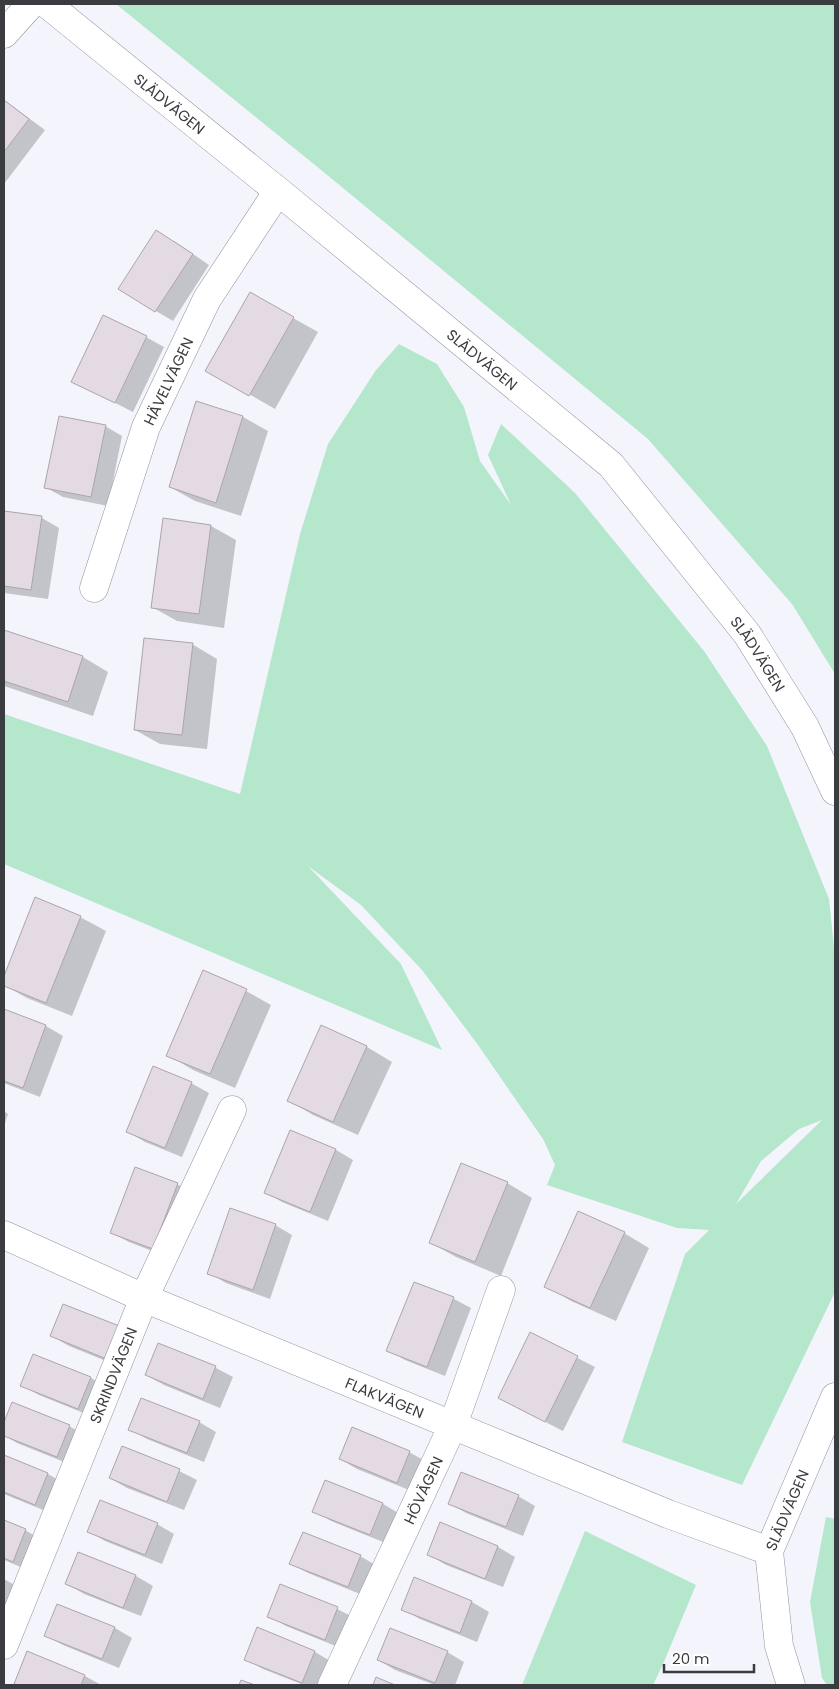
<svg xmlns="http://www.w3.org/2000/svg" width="839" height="1689" viewBox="0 0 839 1689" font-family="Poppins,sans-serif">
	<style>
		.green { fill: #b5e7cc; fill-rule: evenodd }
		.shadow { fill: #0003 }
		.building { fill: #e4dae3; stroke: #ada4ac }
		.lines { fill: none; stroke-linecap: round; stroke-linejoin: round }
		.minor-casing { stroke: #91929c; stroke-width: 29 }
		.tertiary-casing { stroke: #91929c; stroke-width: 29 }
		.minor { stroke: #fff; stroke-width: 28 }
		.tertiary { stroke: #fff; stroke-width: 28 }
		.labels { text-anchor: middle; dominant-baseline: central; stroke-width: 4; stroke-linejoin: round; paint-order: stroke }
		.street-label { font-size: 15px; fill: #3b3c40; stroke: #fff }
	</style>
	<rect width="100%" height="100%" fill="#f4f4fd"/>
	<path class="green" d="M116,4H835V674L792,604L648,439L315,165Z
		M399,344L437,364L464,407L480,461L511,505L488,455L501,424L575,493L704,651L767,746L829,899L835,957V1285L834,1294L742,1485L622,1442L685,1254L709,1230L677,1228L547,1185L555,1165L543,1139L478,1045L422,970L361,905L308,866L401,964L442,1050L4,864V714L240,794L300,534L328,444L376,370ZM822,1120L736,1204L761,1161L799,1129Z
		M826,1517L835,1519V1685H827L822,1678L810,1602Z
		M585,1531L696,1585L663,1664L653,1685H522Z"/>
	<path class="shadow" d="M4,100L45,130L4,184Z
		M174,241L209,265L173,321L156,311Z
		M250,294L318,332L275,409L207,370Z
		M146,337L164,347L133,412L72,381Z
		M243,417L268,431L241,516L195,501L170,487Z
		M105,426L122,436L108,506L63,497L45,487Z
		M4,512L42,518L59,528L48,599L4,593Z
		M164,519L211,526L236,540L224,628L177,621L152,607Z
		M4,631L83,657L108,672L93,716L4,686Z
		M192,644L217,659L207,749L160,744L135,730Z
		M36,899L80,917L106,931L72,1016L27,998L4,985V979Z
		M246,991L271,1005L235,1088L193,1070L168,1055Z
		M4,1011L46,1026L63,1036L40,1097L4,1083Z
		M322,1027L367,1047L392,1062L358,1135L313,1115L288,1100Z
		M191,1083L209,1093L182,1157L145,1142L128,1132Z
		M4,1111L8,1114L4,1126Z
		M290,1132L336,1150L353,1160L328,1221L282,1202L265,1192Z
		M507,1183L532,1198L501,1276L456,1257L431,1243Z
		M177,1184L194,1194L170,1258L129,1242L112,1233Z
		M275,1225L292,1235L270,1299L226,1283L209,1273Z
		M624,1233L649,1248L616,1321L571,1301L546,1286Z
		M414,1283L454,1299L471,1308L445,1376L405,1360L388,1350Z
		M64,1306L126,1369L69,1346L52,1336Z
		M531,1334L595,1367L563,1431L516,1407Z
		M159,1345L216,1368L233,1377L220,1408L164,1385L146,1375Z
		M34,1355L91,1378L108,1388L96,1418L39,1395L22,1385Z
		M13,1403L69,1426L86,1436L74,1466L17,1443L4,1435V1425Z
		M199,1422L216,1432L204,1462L147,1439L130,1429Z
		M123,1448L179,1471L197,1480L184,1510L127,1488L110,1478Z
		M409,1452L427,1462L414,1492L357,1469L340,1459Z
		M4,1456L48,1474L65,1484L53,1514L4,1494Z
		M326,1481L383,1504L400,1514L388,1544L331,1521L314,1511Z
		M518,1496L535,1506L523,1536L466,1513L449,1503Z
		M4,1521L25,1530L42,1540L30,1571L4,1560Z
		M157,1524L174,1534L162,1564L105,1541L88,1531Z
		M441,1524L498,1547L515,1557L503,1587L446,1565L429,1555Z
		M79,1553L136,1576L153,1586L141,1616L84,1594L67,1584Z
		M360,1556L377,1566L365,1596L308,1573L291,1564Z
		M4,1579L18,1587L4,1617Z
		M415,1579L472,1602L489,1612L477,1642L420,1619L403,1609Z
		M281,1586L337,1609L355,1618L343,1649L286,1626L269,1616Z
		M58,1605L115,1628L132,1638L119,1668L63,1645L45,1635Z
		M258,1629L315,1652L332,1662L322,1685H304L263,1669L246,1659Z
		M447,1652L464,1662L455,1685H435L395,1670L378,1660Z
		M28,1653L85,1676L101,1685H20L16,1683Z"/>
	<path class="building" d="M4,100L29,119L4,152Z
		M156,230L193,254L155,312L118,289Z
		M250,292L294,317L249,396L205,371Z
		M103,315L147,336L115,403L71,382Z
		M196,401L243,416L216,503L169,487Z
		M59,416L106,425L91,497L44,488Z
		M4,511L42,516L31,590L4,586Z
		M163,518L211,525L199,614L151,608Z
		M4,630L83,656L68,702L4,681Z
		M144,638L193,643L182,735L134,730Z
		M35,897L81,916L46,1003L4,986V976Z
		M203,970L247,989L210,1074L166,1056Z
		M4,1009L46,1025L23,1088L4,1081Z
		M321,1025L367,1046L333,1122L287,1101Z
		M153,1066L192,1082L165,1148L126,1132Z
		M290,1130L336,1149L310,1212L264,1193Z
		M461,1163L508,1182L475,1262L429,1243Z
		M135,1167L178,1183L153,1249L110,1233Z
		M230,1208L276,1224L253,1290L207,1274Z
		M578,1211L625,1232L590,1308L544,1287Z
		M414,1282L454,1297L427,1367L386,1351Z
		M63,1304L122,1327L109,1360L50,1336Z
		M530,1332L578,1356L545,1422L498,1398Z
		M158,1343L216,1366L203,1399L145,1375Z
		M33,1354L91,1377L78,1409L20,1386Z
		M141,1398L200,1421L187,1453L128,1430Z
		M12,1402L70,1425L57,1457L4,1436V1422Z
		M352,1427L410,1451L397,1483L339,1459Z
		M122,1446L180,1469L167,1502L109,1478Z
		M4,1455L48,1473L35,1505L4,1492Z
		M461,1472L519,1495L506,1527L448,1504Z
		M325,1480L383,1503L370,1535L312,1512Z
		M100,1500L158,1523L145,1555L87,1532Z
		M4,1520L26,1529L13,1562L4,1558Z
		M440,1522L498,1546L485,1579L427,1555Z
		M303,1532L361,1555L348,1587L289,1564Z
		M78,1552L136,1575L123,1608L65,1584Z
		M414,1577L472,1601L460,1633L401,1610Z
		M280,1584L338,1607L325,1640L267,1617Z
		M57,1604L115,1627L102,1659L44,1636Z
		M257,1627L315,1651L302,1683L244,1660Z
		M390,1628L448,1651L435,1683L377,1660Z
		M27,1651L85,1675L81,1685H18L14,1684Z
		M376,1677L395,1685H373Z
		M241,1680L255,1685H239Z"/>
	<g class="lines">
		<defs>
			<g id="minor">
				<path d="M4,34L31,4"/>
				<path id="s1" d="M94,588L146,427L207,299L278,191"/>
				<path id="s2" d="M4,1235L144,1298L668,1514L769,1551"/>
				<path id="s3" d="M4,1645L144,1298L232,1110"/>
				<path id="s4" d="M332,1685L453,1425L501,1290"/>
			</g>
			<g id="tertiary">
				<path id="s5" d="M47,4L278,191L611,465L747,634L805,727L835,791"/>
				<path id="s6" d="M791,1685L779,1646L769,1551L835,1397"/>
			</g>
		</defs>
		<use href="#minor" class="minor-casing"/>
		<use href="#tertiary" class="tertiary-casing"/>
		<use href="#minor" class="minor"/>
		<use href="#tertiary" class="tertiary"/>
	</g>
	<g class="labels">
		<g class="street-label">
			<text stroke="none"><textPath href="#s5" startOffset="158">SLÄDVÄGEN</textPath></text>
			<text stroke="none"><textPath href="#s5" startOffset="562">SLÄDVÄGEN</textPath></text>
			<text stroke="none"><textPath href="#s1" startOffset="220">HÄVELVÄGEN</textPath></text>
			<text stroke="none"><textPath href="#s5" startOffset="968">SLÄDVÄGEN</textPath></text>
			<text stroke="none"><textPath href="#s3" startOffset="291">SKRINDVÄGEN</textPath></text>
			<text stroke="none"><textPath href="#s2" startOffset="414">FLAKVÄGEN</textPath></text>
			<text stroke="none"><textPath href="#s4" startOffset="215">HÖVÄGEN</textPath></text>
			<text stroke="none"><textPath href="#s6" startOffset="181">SLÄDVÄGEN</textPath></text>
		</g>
	</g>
	<rect width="839" height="1689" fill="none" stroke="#3b3c40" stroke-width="10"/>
	<path d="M664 1664v8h90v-8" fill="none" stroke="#3b3c40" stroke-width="2.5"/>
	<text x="672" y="1664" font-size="15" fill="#3b3c40" stroke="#ffffff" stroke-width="4" paint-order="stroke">20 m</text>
</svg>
